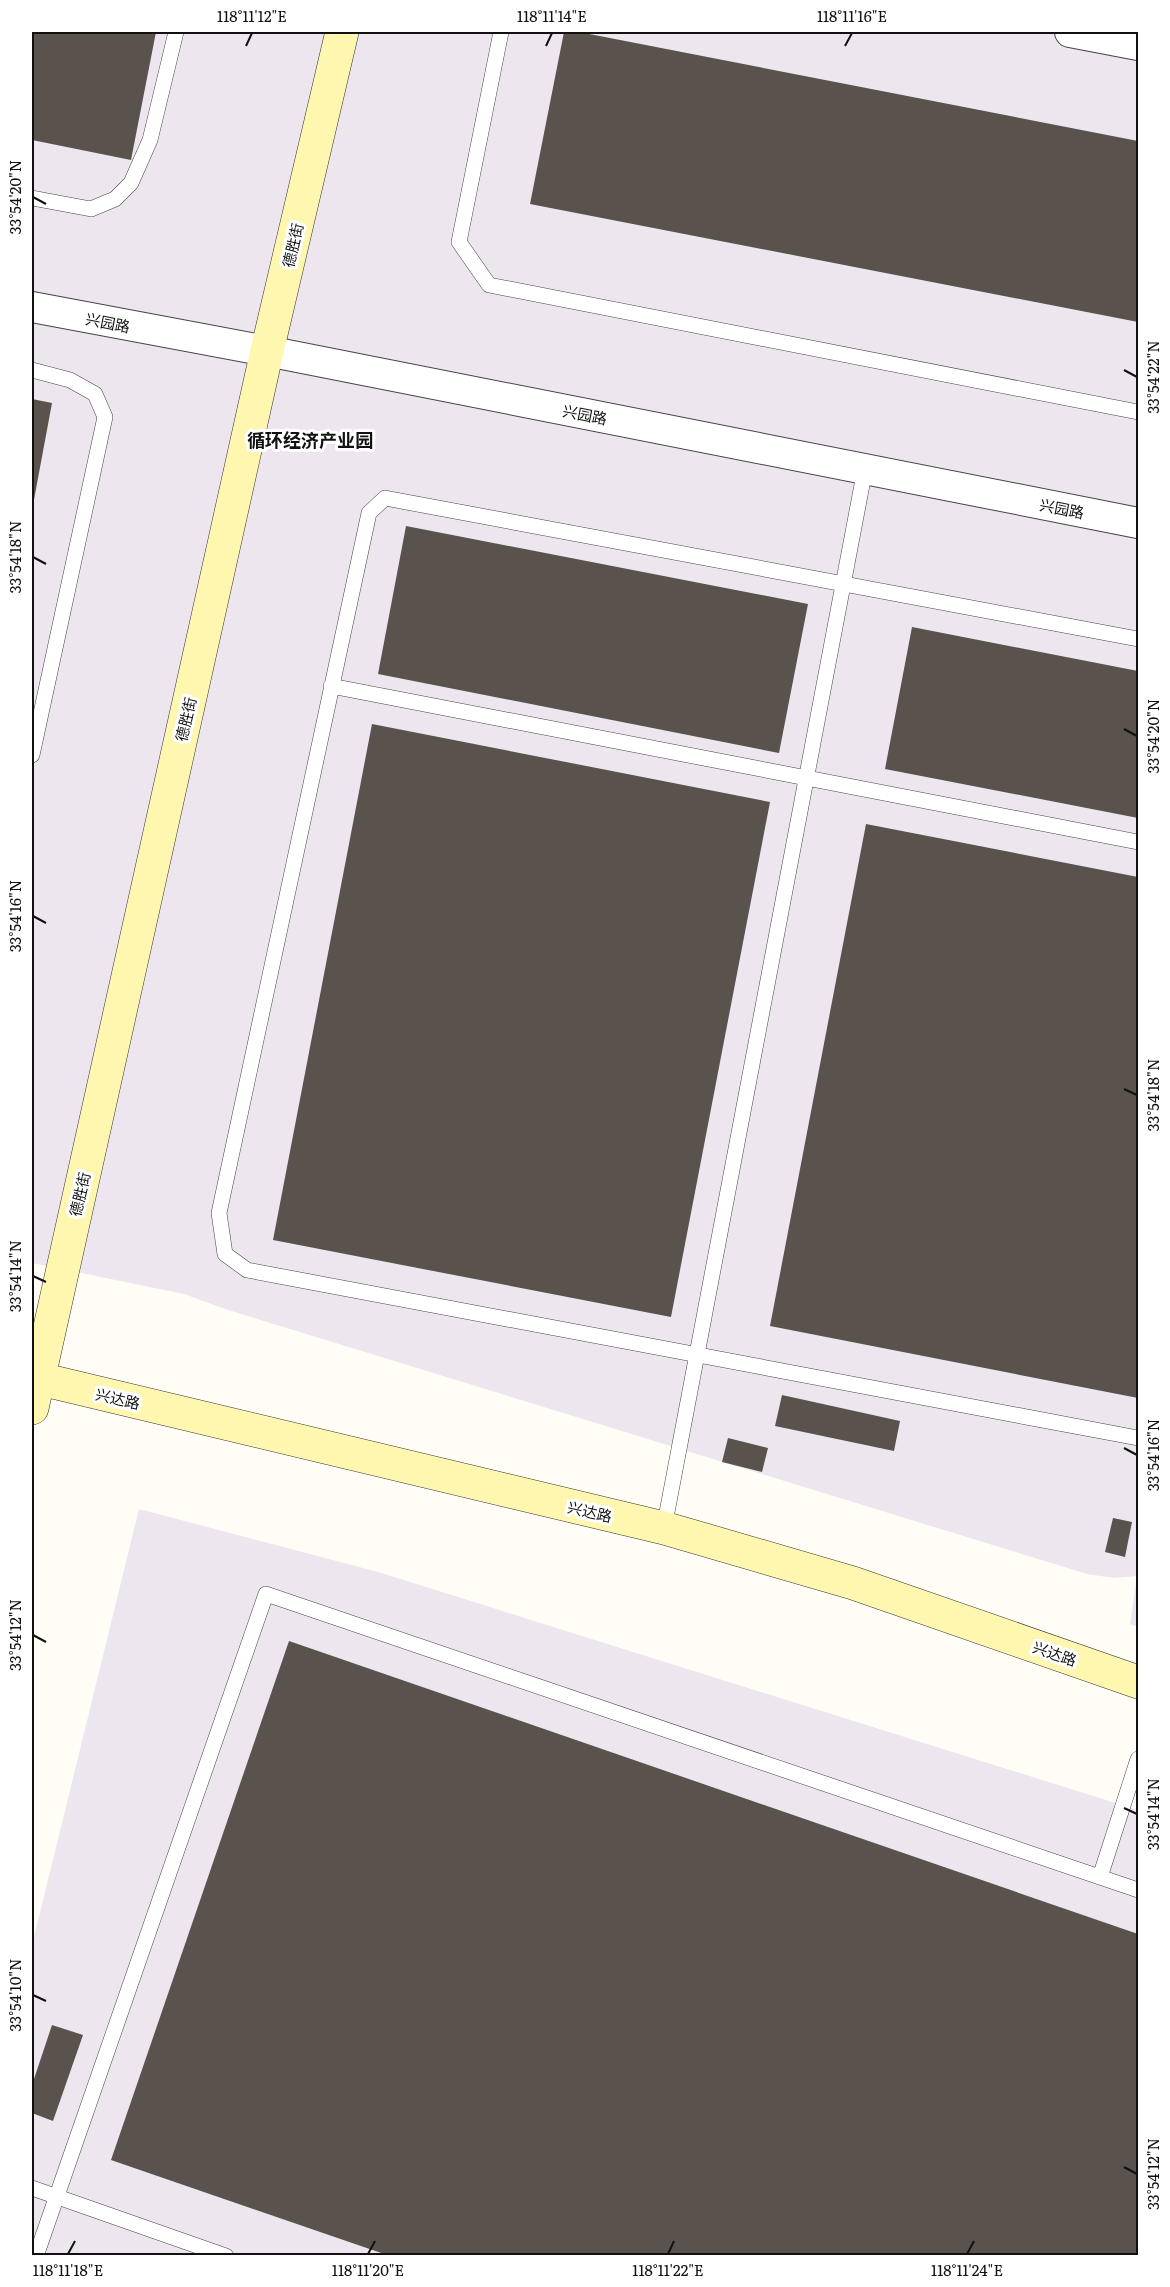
<svg xmlns="http://www.w3.org/2000/svg" width="1170" height="2287" viewBox="0 0 1170 2287" font-family="Literata,'Noto Sans SC',serif">
	<style>
		.industrial { fill: #eee6ef }
		.building { fill: #5a524d }
		.lines { fill: none; stroke-linecap: round; stroke-linejoin: round }
		.lane-casing { stroke: #444; stroke-width: 16 }
		.street-casing { stroke: #444; stroke-width: 32 }
		.secondary-casing { stroke: #333; stroke-width: 34 }
		.lane { stroke: #fff; stroke-width: 15 }
		.street { stroke: #fff; stroke-width: 30 }
		.secondary { stroke: #fff6b0; stroke-width: 33 }
		.ticks { fill: none; stroke: #111; stroke-width: 2 }
		.labels { text-anchor: middle; dominant-baseline: central; stroke-width: 6; stroke-linejoin: round; paint-order: stroke }
		.street-label { font-size: 15px; fill: #111; stroke: #fff }
		.quarter-label { font-size: 18px; font-weight: bold; fill: #111; stroke: #fff }
		.neatline { fill: none; stroke: #111; stroke-width: 2 }
		.ticks-label { font-size: 15px; text-anchor: middle; fill: #111 }
	</style>
	<rect width="100%" height="100%" fill="#fffdf5"/>
	<path class="industrial" d="M32,32H1138V1627L1130,1624L1137,1576L1114,1578L1087,1574L225,1309L184,1294L32,1263Z
		M139,1509L378,1572L1138,1810V2255L32,2256V1945Z"/>
	<path class="building" d="M32,32H156L131,160L32,140Z
		M564,32H579L1138,141V322L530,204Z
		M32,399L52,403L33,505H32Z
		M406,526L808,604L779,753L378,674Z
		M912,627L1138,671V818L885,769Z
		M372,724L770,802L671,1317L273,1240Z
		M866,824L1138,877V1398L770,1326Z
		M782,1395L900,1421L894,1451L775,1426Z
		M728,1438L768,1448L762,1472L722,1462Z
		M1113,1518L1132,1522L1125,1557L1105,1552Z
		M289,1641L1138,1934V2256H390L111,2160Z
		M52,2025L83,2035L53,2121L32,2113V2085Z"/>
	<g class="lines">
		<defs>
			<path id="lane" d="M501,32L459,242L489,285L1138,412
				M32,198L91,209L115,199L131,183L150,140L176,32
				M32,370L70,380L95,394L105,417L32,755
				M1138,639L385,498L369,513L219,1213L225,1254L247,1270L1138,1438
				M331,686L1138,842
				M664,1528L865,469
				M1100,1877L1138,1759
				M32,2188L226,2256
				M36,2256L266,1594L1138,1890"/>
			<path id="street" d="M1070,32L1138,45
				M32,307L267,351L1138,523"/>
			<path id="secondary" d="M32,1377L664,1528L853,1583L1138,1682
				M32,1408L267,351L342,32"/>
		</defs>
		<use href="#lane" class="lane-casing"/>
		<use href="#street" class="street-casing"/>
		<use href="#secondary" class="secondary-casing"/>
		<use href="#lane" class="lane"/>
		<use href="#street" class="street"/>
		<use href="#secondary" class="secondary"/>
	</g>
	<path class="ticks" d="M246,46L252,33M546,46L552,33M845,46L852,33M33,197L46,204M1124,370L1137,377M33,557L46,564M1124,729L1137,736M33,916L46,923M1124,1089L1137,1095M33,1276L46,1282M1124,1448L1137,1455M33,1635L46,1642M1124,1808L1137,1814M33,1995L46,2001M1124,2167L1137,2174M68,2254L75,2241M368,2254L375,2241M668,2254L674,2241M967,2254L974,2241"/>
	<g class="labels">
		<g class="street-label">
			<text transform="translate(292 245) rotate(-77)">德胜街</text>
			<text transform="translate(108 322) rotate(11)">兴园路</text>
			<text transform="translate(585 414) rotate(11)">兴园路</text>
			<text transform="translate(1062 508) rotate(11)">兴园路</text>
			<text transform="translate(185 719) rotate(-77)">德胜街</text>
			<text transform="translate(79 1194) rotate(-77)">德胜街</text>
			<text transform="translate(118 1398) rotate(13)">兴达路</text>
			<text transform="translate(590 1511) rotate(13)">兴达路</text>
			<text transform="translate(1055 1653) rotate(19)">兴达路</text>
		</g>
		<g class="quarter-label">
			<text x="310" y="439">循环经济产业园</text>
		</g>
	</g>
	<rect width="1170" height="2287" fill="none" stroke="#ffffff" stroke-width="66"/>
	<rect x="33" y="33" width="1104" height="2221" class="neatline"/>
	<g class="ticks-label">
		<text x="252" y="22">118°11'12"E</text>
		<text x="552" y="22">118°11'14"E</text>
		<text x="852" y="22">118°11'16"E</text>
		<text transform="translate(16 197) rotate(-90)" y="5">33°54'20"N</text>
		<text transform="translate(1154 377) rotate(-90)" y="5">33°54'22"N</text>
		<text transform="translate(16 557) rotate(-90)" y="5">33°54'18"N</text>
		<text transform="translate(1154 736) rotate(-90)" y="5">33°54'20"N</text>
		<text transform="translate(16 916) rotate(-90)" y="5">33°54'16"N</text>
		<text transform="translate(1154 1095) rotate(-90)" y="5">33°54'18"N</text>
		<text transform="translate(16 1276) rotate(-90)" y="5">33°54'14"N</text>
		<text transform="translate(1154 1455) rotate(-90)" y="5">33°54'16"N</text>
		<text transform="translate(16 1635) rotate(-90)" y="5">33°54'12"N</text>
		<text transform="translate(1154 1814) rotate(-90)" y="5">33°54'14"N</text>
		<text transform="translate(16 1995) rotate(-90)" y="5">33°54'10"N</text>
		<text transform="translate(1154 2174) rotate(-90)" y="5">33°54'12"N</text>
		<text x="68" y="2276">118°11'18"E</text>
		<text x="368" y="2276">118°11'20"E</text>
		<text x="668" y="2276">118°11'22"E</text>
		<text x="967" y="2276">118°11'24"E</text>
	</g>
</svg>
